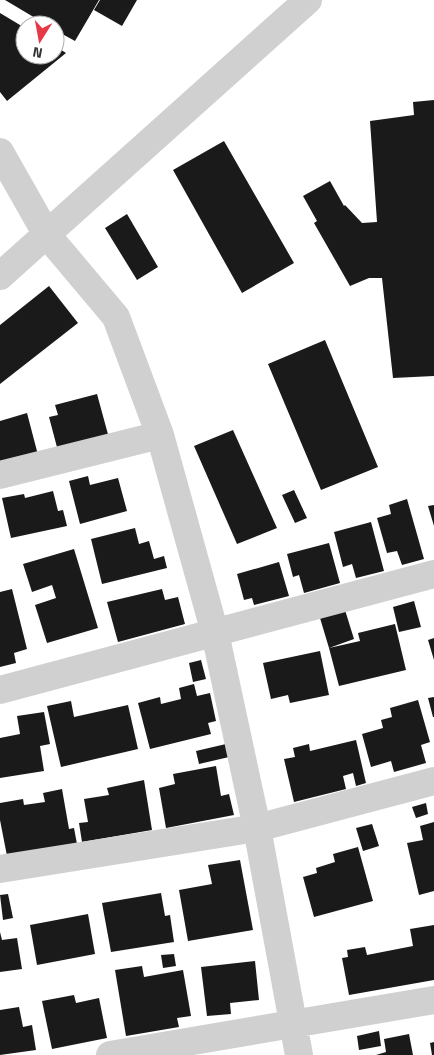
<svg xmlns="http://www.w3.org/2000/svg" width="434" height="1055" viewBox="0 0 434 1055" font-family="'Titillium Web',sans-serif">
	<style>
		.building { fill: #1a1a1a }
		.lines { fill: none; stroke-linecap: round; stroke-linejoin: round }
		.minor { stroke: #d0d0d0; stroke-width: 28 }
	</style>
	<rect width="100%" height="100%" fill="#fff"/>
	<path class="building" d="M5,0H99L75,41L55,30V25H47Z
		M100,0H137L122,26L94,10Z
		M0,13L25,28V55H55V46L66,53L7,101L0,92Z
		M434,100V376L393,378L382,278H369L350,286L314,223L317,221L303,196L330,181L344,206L345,205L362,223L377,222L370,121L414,115L413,102Z
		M224,141L294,263L242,293L173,170Z
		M127,214L158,267L137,280L105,228Z
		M49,286L78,323L0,384V325Z
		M325,340L378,467L321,490L268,364Z
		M97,394L109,438L58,451L49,417L58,415L55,405Z
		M27,413L38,455L0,464V421Z
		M233,430L277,528L237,544L194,446Z
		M88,476L90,485L118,478L127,511L80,524L69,481Z
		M294,490L307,518L295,523L282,495Z
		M53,491L58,511L63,510L67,526L11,538L2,498L24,494L25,498Z
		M407,499L424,559L402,565L397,551L387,553L377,518L391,514L389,505Z
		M434,505V526L428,506Z
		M371,522L384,571L356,578L352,564L343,567L334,532Z
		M135,528L139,544L149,541L154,559L164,556L167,568L102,584L91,539Z
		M329,543L340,583L304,593L299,575L293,577L287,554Z
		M74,549L98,628L47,643L35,605L56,598L52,585L32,592L23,564Z
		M279,562L289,596L254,605L252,598L244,600L237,574Z
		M12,589L27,649L14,653L16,663L0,667V592Z
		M162,589L165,600L178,597L185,624L118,642L107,602Z
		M414,601L421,627L399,632L393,607Z
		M345,610L354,639L329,648L320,618Z
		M395,624L406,670L339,686L329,648L360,641L358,633Z
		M434,638V660L428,640Z
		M320,651L329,695L290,703L288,695L271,699L263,663Z
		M201,660L206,679L193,682L189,663Z
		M194,684L197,696L210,693L216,721L208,723L211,734L150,749L138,703L160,697L161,704L181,699L179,688Z
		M434,697V717H433L428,698Z
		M418,700L430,742L421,745L426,763L394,772L391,761L371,767L362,734L383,728L381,720L392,717L390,708Z
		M71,701L74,717L128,705L138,749L61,767L47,706Z
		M44,712L50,744L40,746L44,771L0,778V738L20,734L17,716Z
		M356,740L366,783L356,786L353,773L343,776L346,789L294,802L284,759L295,757L293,748L309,744L310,751Z
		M226,744L229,757L199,764L196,751Z
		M216,766L221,796L229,794L234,815L166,828L159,788L175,784L173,774Z
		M144,780L152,830L82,842L79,823L88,822L84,799L109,795L107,788Z
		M62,789L69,829L74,828L77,844L7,856L0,820V803L23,799L24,805L45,802L43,793Z
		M426,803L428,814L416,818L412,807Z
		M434,822V891L419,895L407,843L423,840L420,826Z
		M372,824L379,846L363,851L356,828Z
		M358,847L373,901L314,917L303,877L317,873L316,868L335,862L333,854Z
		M240,860L253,930L188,941L179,890L212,884L208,865Z
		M161,893L165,916L170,915L174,942L111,952L102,903Z
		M8,894L13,918L3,920L0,895Z
		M88,914L95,954L37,965L30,925Z
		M434,925V980L349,995L342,958L348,957L347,950L365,947L367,955L413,946L410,929Z
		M0,932L2,940L17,938L22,969L0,972Z
		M174,954L176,966L163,968L161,955Z
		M255,961L259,1000L230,1003L231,1014L207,1016L201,967Z
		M142,966L144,977L183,970L191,1016L177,1018L179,1027L126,1036L115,970Z
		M74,995L76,1003L99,998L107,1038L52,1049L42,1001Z
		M19,1007L23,1027L32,1025L36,1050L0,1055V1010Z
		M379,1031L381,1046L359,1050L357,1036Z
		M409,1034L413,1055H376L386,1052L384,1039Z
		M434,1042V1055H432L430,1043Z"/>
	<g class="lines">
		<path class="minor" d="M0,152L47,235L116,317L160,435L215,633L257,828L299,1055
			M0,276L308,0
			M0,475L160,435
			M0,690L434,574
			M0,869L257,828L434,781
			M110,1055L434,1000"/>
	</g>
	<g transform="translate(40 40) rotate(191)"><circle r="24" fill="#ffffff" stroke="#adadad"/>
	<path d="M0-4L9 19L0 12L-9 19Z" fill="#e63946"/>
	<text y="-8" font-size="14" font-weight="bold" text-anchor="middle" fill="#333333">N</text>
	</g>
</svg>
